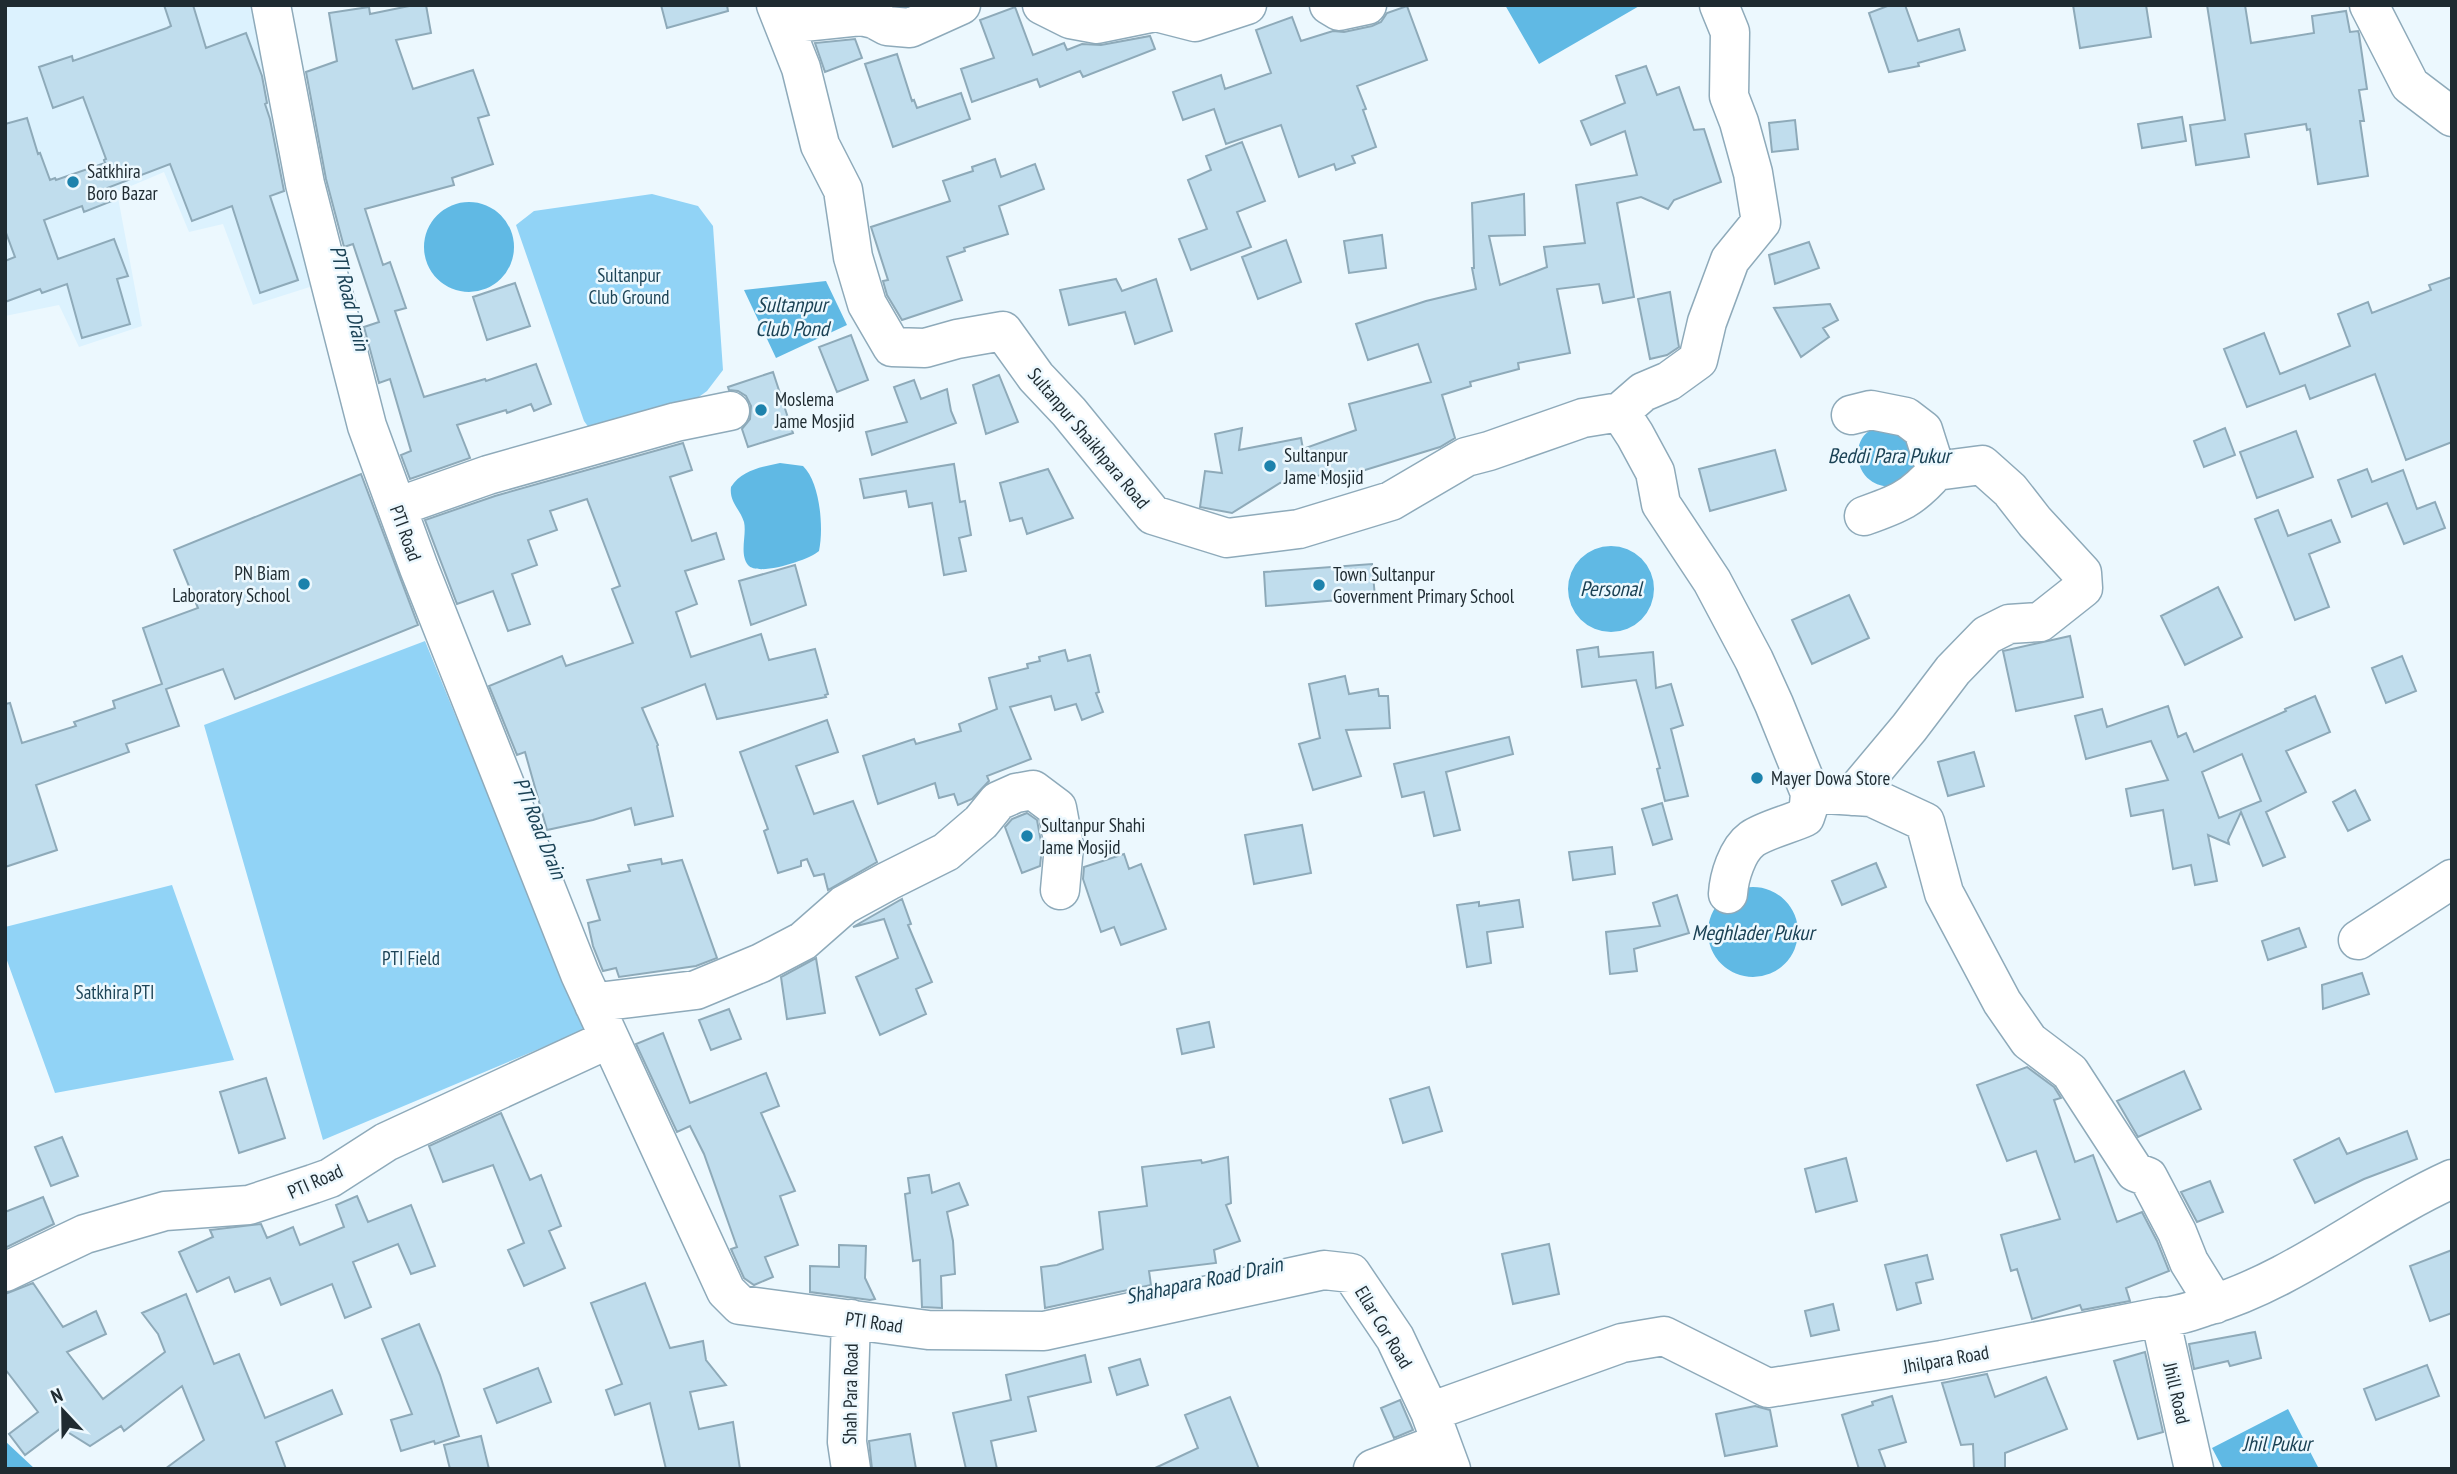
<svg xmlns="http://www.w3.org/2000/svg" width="2457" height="1474" viewBox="0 0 2457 1474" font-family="'PT Sans Narrow',sans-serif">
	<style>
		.built { fill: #dcf2fe }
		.green { fill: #91d3f6 }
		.water { fill: #60b9e4 }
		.building { fill: #c0dded; stroke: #8eaab9; stroke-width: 2; fill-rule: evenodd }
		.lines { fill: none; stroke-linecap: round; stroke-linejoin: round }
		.secondary-casing { stroke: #8eaaba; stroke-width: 41 }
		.secondary { stroke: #fff; stroke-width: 38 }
		.poi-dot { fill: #1d82ac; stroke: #ecf8fe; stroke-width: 2.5 }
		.labels { text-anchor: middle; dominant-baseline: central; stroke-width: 5; stroke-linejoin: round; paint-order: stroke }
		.poi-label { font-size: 19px; fill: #1f2b31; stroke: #ecf8fe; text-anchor: start }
		.park-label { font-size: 19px; fill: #1e4558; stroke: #ecf8fe }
		.street-label { font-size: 19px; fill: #1f2b31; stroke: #ecf8fe }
		.water-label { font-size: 21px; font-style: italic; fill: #1b4255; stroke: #ecf8fe }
	</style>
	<rect width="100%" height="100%" fill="#ecf8fe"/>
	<path class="built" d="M5,5H265L316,285L253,305L223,224L189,232L164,172L117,192L142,326L79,347L59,305L5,316Z"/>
	<path class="green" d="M652,194L698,206L713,226L723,370L707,391L685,407L595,436L584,421L516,225L534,211Z
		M425,641L584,1030L323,1140L204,725Z
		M172,885L234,1060L55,1093L5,955V927Z"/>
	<path class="water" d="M1505,5H1641L1539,64Z
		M424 247a45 45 0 1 1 90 0a45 45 0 1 1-90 0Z
		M826,281L847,325L776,358L744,290Z
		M1903,426L1917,471L1891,487C1883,486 1876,485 1870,480C1855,469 1853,442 1869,431C1877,426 1893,427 1903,426Z
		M780,463L803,466C820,482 824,528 819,551C809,560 758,577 748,565C739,553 747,535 744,522C740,509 729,502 731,487C742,470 761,467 780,463Z
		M1568 589a43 43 0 1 1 86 0a43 43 0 1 1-86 0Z
		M1708 932a45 45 0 1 1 90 0a45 45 0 1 1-90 0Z
		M2288,1409L2319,1469H2223L2212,1448Z
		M5,1441L35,1469H5Z"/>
	<path class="building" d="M164,5H193L206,48L246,33L262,76L267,103L265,104L270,119L284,191L270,196L298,280L260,293L232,206L192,221L170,164L107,188L112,201L84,212L82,206L44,220L58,259L114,239L128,276L117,279L130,324L82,338L67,284L42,293L40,289L5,302V261L15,257L5,230V124L27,118L38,154L40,153L50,180L55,178L56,180L105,163L104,160L106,159L83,97L53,108L39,67L72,56L73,61L167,28L171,26Z
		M414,5H426L431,33L396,40L413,89L473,70L489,115L478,118L493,164L452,178L454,185L365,209L383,265L390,262L406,308L395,311L424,397L485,379L486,381L536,364L551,404L534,411L531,404L507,413L506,410L457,425L470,458L410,479L401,455L411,451L390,379L379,383L364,327L379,322L353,244L344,247L326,179L306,72L337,61L329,13L369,7L370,14Z
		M661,5H727L728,11L667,28Z
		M1890,5H1905L1918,41L1959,29L1965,50L1918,63L1919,66L1889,72L1869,13Z
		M2073,5H2146L2151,37L2080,48Z
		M2207,5H2245L2251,43L2314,33L2312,16L2346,11L2350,32L2358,31L2359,34L2367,89L2359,90L2364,121H2360L2368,176L2318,184L2310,129L2307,130L2306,124L2245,134L2249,157L2196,165L2190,125L2225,120Z
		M1407,6L1427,60L1357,86L1366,109L1363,110L1376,147L1352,156L1355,163L1336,170L1334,164L1299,177L1281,125L1226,144L1214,109L1183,120L1173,92L1221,75L1225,89L1271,73L1256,30L1292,17L1301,41L1333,31L1344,32L1372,26L1381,22L1387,13Z
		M1015,7L1033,55L1064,43L1067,50L1082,44L1101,45L1150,36L1155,49L1083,77L1080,71L1040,87L1037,79L972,102L961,69L994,58L980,20Z
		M855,39L862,58L825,72L815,43Z
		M897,54L912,101L914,100L917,108L961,93L970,119L893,147L865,64Z
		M1646,66L1657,95L1679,87L1694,130L1704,129L1721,182L1674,200L1668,209L1641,197L1617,203L1634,297L1603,303L1599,284L1557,289L1570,353L1518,363L1519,369L1470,382L1471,386L1442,395L1455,438L1440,447L1352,474V477L1327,483L1321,475L1280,483L1232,513L1200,507L1205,471L1222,473L1215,434L1242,428L1239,450L1301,438L1303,449L1356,430L1349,404L1431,382L1418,344L1368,360L1356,324L1426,301L1476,289L1472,268H1474L1472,203L1524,194L1525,235L1489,236L1500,285L1547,267L1544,247L1585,243L1576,185L1637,175L1625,131L1591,145L1581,121L1625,103L1616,76Z
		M2182,117L2186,141L2142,148L2138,124Z
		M1795,120L1798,149L1772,152L1769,123Z
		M1242,142L1265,201L1237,212L1251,247L1191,270L1179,239L1207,229L1188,180L1211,170L1206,156Z
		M995,159L1001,177L1035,164L1044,189L999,206L1008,234L964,248L965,251L947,257L962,300L902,320L887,295L883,281L888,280L871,227L950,201L943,181L973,171L972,167Z
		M1382,235L1386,268L1349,273L1344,241Z
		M1286,240L1301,282L1258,299L1242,257Z
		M1809,242L1819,268L1775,284L1769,255Z
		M2452,277V442L2406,460L2375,374L2310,399L2305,385L2247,407L2224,349L2264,333L2280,374L2350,346L2338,314L2368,302L2372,313L2431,290L2429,285Z
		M1116,279L1122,291L1156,279L1172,331L1135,344L1125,312L1069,325L1060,290Z
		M515,283L530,326L487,340L473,297Z
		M1670,292L1679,347L1667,355L1650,359L1638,299Z
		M1830,304L1838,320L1823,328L1829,337L1801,357L1774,308Z
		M851,335L868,380L837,392L819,347Z
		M773,372L793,433L748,447L742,429L750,419L751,406L746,396L738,391L729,390L728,387Z
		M999,375L1018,422L986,434L973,385Z
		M914,380L921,399L947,389L951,411L956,423L872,455L866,432L907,422L894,387Z
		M2225,428L2235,455L2204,467L2194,441Z
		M2296,431L2313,477L2257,498L2240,452Z
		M683,443L692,470L670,477L692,541L716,533L724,559L685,571L697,604L676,612L691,657L761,634L769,660L815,649L828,694L825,695L826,697L717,719L705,684L642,708L658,745L657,746L673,816L635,825L631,808L593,820L547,830L525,752L517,755L489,686L562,656L566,666L633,643L612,589L620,586L587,499L550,511L557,530L528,540L537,565L512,574L530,624L508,631L493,591L457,604L425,520L495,496Z
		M1775,450L1786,490L1710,511L1699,469Z
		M954,464L960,502L965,501L971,535L959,538L966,571L944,575L932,503L909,507L906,491L864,498L860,479Z
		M1048,469L1073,518L1027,534L1022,518L1010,521L1000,483Z
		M2367,469L2372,482L2403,470L2417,509L2435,502L2445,528L2404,544L2387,503L2352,517L2338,480Z
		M361,474L418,625L235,699L223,669L166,689L179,726L126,744L129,752L36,785L57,850L5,867V704L10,703L22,743L76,726L74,722L115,708L113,701L162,684L143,628L198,608L174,550Z
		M2278,510L2288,536L2331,520L2340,542L2309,554L2329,607L2295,620L2255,519Z
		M1372,564L1375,597L1266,606L1264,572Z
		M795,565L806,605L751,625L739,581Z
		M2218,587L2242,637L2185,665L2161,616Z
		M1849,595L1869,638L1812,664L1792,620Z
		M2070,636L2083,697L2016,711L2003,651Z
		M1598,647L1599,657L1653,652L1656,688L1671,684L1683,725L1671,729L1688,796L1665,801L1657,769L1660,768L1636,680L1582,687L1577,650Z
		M1065,650L1068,661L1090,655L1099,692L1096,693L1103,712L1082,720L1076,704L1055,710L1051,696L1010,707L1031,759L987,776L989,781L972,799L958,805L954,794L939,798L935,783L878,804L863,756L914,739L916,744L961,731L959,724L997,709L989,678L1028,668L1027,664L1040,661L1039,657Z
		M2402,656L2416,691L2386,703L2372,668Z
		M1345,676L1349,694L1378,689L1379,696H1388L1390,728L1346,730L1361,776L1313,790L1299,744L1320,738L1309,684Z
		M2315,696L2330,732L2286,751L2306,792L2266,812L2285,857L2263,866L2241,812L2228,840L2229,844L2208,835L2217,881L2195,885L2191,865L2173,869L2163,810L2131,816L2126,789L2168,780L2151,741L2086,759L2075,716L2102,709L2107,727L2168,706L2178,737L2186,733L2194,752L2286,711L2285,709ZM2242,754L2261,801L2219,818L2202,772Z
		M827,720L838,752L796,766L814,814L853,801L877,862L828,890L824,874L814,876L807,859L801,861V866L778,873L764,831L768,829L740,752Z
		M1509,737L1513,754L1446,772L1460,830L1434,836L1424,792L1402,797L1394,764Z
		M1974,752L1984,786L1948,796L1938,762Z
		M2355,790L2370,820L2348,831L2333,802Z
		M1662,803L1672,839L1653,845L1642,809Z
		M1027,813L1037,820L1042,847L1040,866L1022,873L1005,827L1012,819Z
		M1302,825L1311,873L1254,884L1245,835Z
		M1612,847L1615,874L1573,880L1569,852Z
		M1124,854L1129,869L1141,864L1166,929L1121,945L1114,927L1101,932L1083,879L1084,867Z
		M661,859L662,864L682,860L717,958L696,966L619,977L616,968L603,971L593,946L588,923L600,920L587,880L630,871L628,865Z
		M1876,863L1886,887L1842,905L1832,881Z
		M1677,895L1689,933L1634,949L1637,971L1610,974L1606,932L1660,926L1653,903Z
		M902,899L911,924L908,925L932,982L916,989L926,1014L880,1035L856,977L898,958L884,919L853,927Z
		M1519,900L1523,927L1487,932L1491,963L1467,967L1457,905L1479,902V906Z
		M2299,928L2306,947L2268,960L2262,941Z
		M816,958L825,1013L787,1019L781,977Z
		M2362,973L2369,994L2323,1009L2322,985Z
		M729,1009L741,1039L711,1050L699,1020Z
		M1209,1022L1214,1047L1182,1054L1177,1029Z
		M663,1033L690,1103L766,1073L779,1106L761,1113L795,1191L780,1196L798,1245L765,1257L773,1277L754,1285L744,1278L731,1249L737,1247L704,1154L690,1126L677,1132L636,1044Z
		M2027,1067L2054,1087L2061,1098L2054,1100L2075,1162L2093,1155L2117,1222L2142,1212L2157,1241L2169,1271L2126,1288L2130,1301L2082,1310L2080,1305L2032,1319L2017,1269L2011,1271L2001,1235L2060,1219L2036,1151L2007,1161L1977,1085Z
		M2184,1071L2201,1109L2138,1137L2117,1101Z
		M266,1078L285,1138L239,1153L220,1092Z
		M1429,1087L1442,1131L1403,1143L1390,1099Z
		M501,1113L530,1180L541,1175L561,1226L549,1231L565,1268L524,1286L508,1250L524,1243L493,1165L443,1182L429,1146Z
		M2407,1131L2417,1159L2364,1179L2315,1203L2294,1160L2339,1138L2347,1154Z
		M62,1137L78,1176L51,1186L35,1147Z
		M1228,1157L1231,1203L1226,1205L1240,1241L1214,1250L1216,1263L1149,1271L1151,1285L1045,1308L1041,1267L1057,1265L1103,1249L1099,1212L1147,1206L1142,1167L1201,1160L1202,1163Z
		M1846,1158L1857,1201L1816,1212L1805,1169Z
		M929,1175L932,1193L959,1183L968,1205L947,1212L953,1241L955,1274L941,1276L942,1308L922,1307L920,1260L913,1261L905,1194L910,1193L908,1178Z
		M2210,1181L2223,1212L2197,1222L2181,1192Z
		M357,1196L368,1222L411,1205L435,1266L411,1274L398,1244L353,1262L371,1307L345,1318L332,1284L281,1305L270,1278L235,1292L229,1277L197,1292L179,1252L213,1237L210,1230L261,1224L267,1238L293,1227L300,1245L344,1227L336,1205Z
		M43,1197L54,1224L5,1248V1212Z
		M1549,1244L1559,1294L1513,1304L1502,1254Z
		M839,1245L866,1246L865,1278L875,1299L870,1300L810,1292V1266L839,1267Z
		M2452,1250V1313L2430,1321L2410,1266Z
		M1927,1255L1933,1279L1916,1283L1921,1303L1897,1310L1885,1265Z
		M33,1283L63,1327L96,1311L106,1334L67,1352L103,1399L165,1352L158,1334L142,1313L186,1294L214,1364L239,1354L265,1418L332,1390L342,1414L276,1442L286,1469H165L204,1440L182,1386L124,1431L121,1426L90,1446L61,1428L25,1455L9,1434L38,1412L5,1369V1294Z
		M645,1283L670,1348L703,1341L706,1360L726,1385L690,1392L699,1429L733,1422L740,1469H666L650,1403L615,1415L606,1390L622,1384L591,1303Z
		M1833,1304L1839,1330L1811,1336L1805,1311Z
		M419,1324L440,1375L459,1436L435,1444L434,1441L401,1451L391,1420L412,1414L382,1339Z
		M2255,1332L2261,1358L2230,1366L2228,1361L2194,1369L2189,1344Z
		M2145,1352L2163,1432L2138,1439L2114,1361Z
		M1085,1355L1091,1382L1028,1397L1036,1431L991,1441L997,1469H966L953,1413L1011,1400L1006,1375Z
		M1140,1359L1148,1385L1117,1395L1109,1368Z
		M2427,1365L2439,1396L2376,1420L2364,1389Z
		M538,1368L551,1402L497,1423L484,1389Z
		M1987,1374L1995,1397L2046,1377L2067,1429L2005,1453V1469H1974L1973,1444L1961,1445L1942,1383Z
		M1892,1396L1906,1442L1879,1450L1886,1469H1859L1842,1415L1873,1405L1872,1402Z
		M1230,1397L1259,1469H1153L1198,1448L1185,1415Z
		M1400,1400L1413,1430L1394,1438L1381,1408Z
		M1755,1406L1770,1410L1777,1446L1725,1456L1716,1414Z
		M910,1434L916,1469H872L869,1441Z
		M481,1436L489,1469H450L444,1445Z"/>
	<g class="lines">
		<defs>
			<path id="secondary" d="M271,5L305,184L367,426L419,568L580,974L726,1291L740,1305L928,1330L1044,1331L1324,1270L1351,1273L1395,1338L1430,1412L1451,1469
				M776,5L801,68L820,145L843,190L853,257L867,304L892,347L925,348L957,339L1003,331L1036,377L1069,412L1153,515L1227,538L1299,529L1391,501L1466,457L1489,451L1583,418L1620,412L1635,435L1655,472L1661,504L1712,581L1754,660L1774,704L1810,793L1871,797L1925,822L1944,893L2002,1002L2029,1041L2070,1072L2135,1172L2148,1177L2177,1232L2189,1262L2215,1304
				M1042,5L1070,19L1097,24L1156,12L1195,22L1247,5
				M1329,5L1339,11L1367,5
				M2369,5L2410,85L2452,117
				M784,24L861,16L874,19L887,26L910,28L961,5
				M1620,412L1643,392L1669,381L1698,360L1707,322L1730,260L1761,222L1753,173L1739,122L1729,96L1730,32L1719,5
				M1851,415L1871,410L1906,417L1923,430L1936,471
				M397,507L488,475L676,422L730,411
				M1852,796L1909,728L1953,670L1987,635L2009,624L2040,622L2083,588L2082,573L2035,522L2010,490L1982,465L1936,471C1912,499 1898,504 1864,516
				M1728,894C1729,877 1737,850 1752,839C1765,830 1790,824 1805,817L1809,805L1810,793
				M2358,940L2452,879
				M594,1005L606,1001L696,990L761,963L803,941L844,905L888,881L946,852L981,822L998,801L1016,793L1033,790L1057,808L1064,846L1060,890
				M5,1272L85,1234L165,1211L249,1205L313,1184L330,1178L386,1142L609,1039
				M2160,1317L2194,1469
				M851,1319L847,1442L851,1469
				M1430,1412L1622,1343L1664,1336L1768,1388L1942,1360L2160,1317C2176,1317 2192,1311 2207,1306C2295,1280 2368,1217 2452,1179
				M1373,1469L1441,1443"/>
		</defs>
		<use href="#secondary" class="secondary-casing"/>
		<use href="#secondary" class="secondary"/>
	</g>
	<g class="poi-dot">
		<circle cx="73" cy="182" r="7"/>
		<circle cx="761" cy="410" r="7"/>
		<circle cx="1270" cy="466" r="7"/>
		<circle cx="304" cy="584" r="7"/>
		<circle cx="1319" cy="585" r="7"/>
		<circle cx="1757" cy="778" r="7"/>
		<circle cx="1027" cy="836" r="7"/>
	</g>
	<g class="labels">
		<g class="poi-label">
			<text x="87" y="171">Satkhira<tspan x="87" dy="22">Boro Bazar</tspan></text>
			<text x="775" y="399">Moslema<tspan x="775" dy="22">Jame Mosjid</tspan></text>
			<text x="1284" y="455">Sultanpur<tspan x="1284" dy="22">Jame Mosjid</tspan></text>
			<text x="290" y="573" text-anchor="end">PN Biam<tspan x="290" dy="22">Laboratory School</tspan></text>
			<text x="1333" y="574">Town Sultanpur<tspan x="1333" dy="22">Government Primary School</tspan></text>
			<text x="1771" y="778">Mayer Dowa Store</text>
			<text x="1041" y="825">Sultanpur Shahi<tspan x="1041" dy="22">Jame Mosjid</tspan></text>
		</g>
		<g class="park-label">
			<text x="629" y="275">Sultanpur<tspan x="629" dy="22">Club Ground</tspan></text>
			<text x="411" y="958">PTI Field</text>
			<text x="115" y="992">Satkhira PTI</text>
		</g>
		<g class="street-label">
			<text transform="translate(1089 438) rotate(50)">Sultanpur Shaikhpara Road</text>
			<text transform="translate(406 533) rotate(70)">PTI Road</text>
			<text transform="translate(315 1181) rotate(-24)">PTI Road</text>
			<text transform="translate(874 1322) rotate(8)">PTI Road</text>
			<text transform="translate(1384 1327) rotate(59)">Ellar Cor Road</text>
			<text transform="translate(1946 1359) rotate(-10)">Jhilpara Road</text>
			<text transform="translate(2177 1393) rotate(77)">Jhill Road</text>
			<text transform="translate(850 1394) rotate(-89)">Shah Para Road</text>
		</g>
		<g class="water-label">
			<text transform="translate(350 298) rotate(76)">PTI Road Drain</text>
			<text x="792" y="304">Sultanpur<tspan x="792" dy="24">Club Pond</tspan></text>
			<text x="1889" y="455">Beddi Para Pukur</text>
			<text x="1611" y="588">Personal</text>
			<text transform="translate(540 828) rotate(68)">PTI Road Drain</text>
			<text x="1753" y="932">Meghlader Pukur</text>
			<text transform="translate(1204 1280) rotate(-12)">Shahapara Road Drain</text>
			<text x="2277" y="1443">Jhil Pukur</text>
		</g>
	</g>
	<rect width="2457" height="1474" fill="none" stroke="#1f2b31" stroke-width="14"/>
	<g transform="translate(63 1411) rotate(338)" stroke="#ecf8fe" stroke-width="5" paint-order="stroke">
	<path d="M0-5L12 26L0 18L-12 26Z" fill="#1f2b31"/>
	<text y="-10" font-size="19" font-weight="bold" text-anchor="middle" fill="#1f2b31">N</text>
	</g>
</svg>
